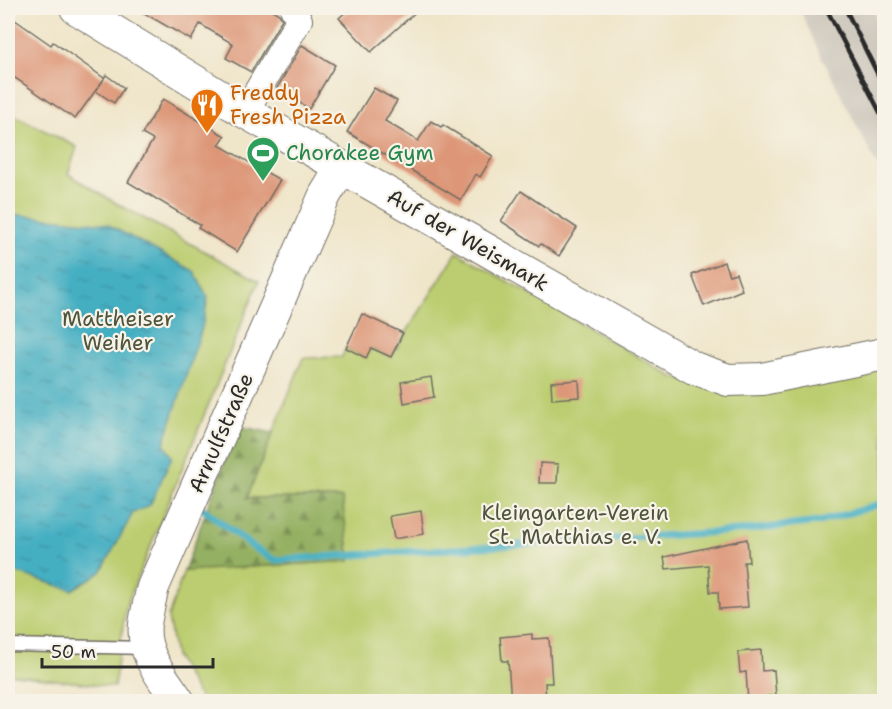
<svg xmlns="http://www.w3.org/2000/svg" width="892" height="709" viewBox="0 0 892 709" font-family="'Shantell Sans',sans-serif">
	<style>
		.industrial { fill: #c9c3b8 }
		.green { fill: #bbcd70; stroke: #737c4e; stroke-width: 1.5 }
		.forest { fill: url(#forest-firs); stroke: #606e46; stroke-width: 1.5 }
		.water { fill: url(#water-ripples); stroke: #386d76; stroke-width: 1.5 }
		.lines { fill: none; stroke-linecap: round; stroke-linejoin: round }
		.stream { stroke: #44afc2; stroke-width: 7 }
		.building { fill: #dd9778 }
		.service-casing { stroke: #706c62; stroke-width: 15 }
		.minor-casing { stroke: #706c62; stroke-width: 28 }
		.tertiary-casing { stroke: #706c62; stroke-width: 34 }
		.service { stroke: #fff; stroke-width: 12 }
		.minor { stroke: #fff; stroke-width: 26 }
		.tertiary { stroke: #fff; stroke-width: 32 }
		.rail { stroke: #2b2b2b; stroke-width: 4.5 }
		.labels { text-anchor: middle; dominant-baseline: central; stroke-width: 4.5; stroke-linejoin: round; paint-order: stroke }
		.food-label { font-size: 21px; fill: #c56008; stroke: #f7f3e8; text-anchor: start }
		.leisure-label { font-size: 21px; fill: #27864d; stroke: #f7f3e8; text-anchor: start }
		.street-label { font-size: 21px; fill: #2b2b2b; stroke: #f7f3e8 }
		.park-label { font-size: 21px; fill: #4f543c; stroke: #f7f3e8 }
	</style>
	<defs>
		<pattern id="forest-firs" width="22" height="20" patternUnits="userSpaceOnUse" patternTransform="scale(1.5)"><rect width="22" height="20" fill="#94b062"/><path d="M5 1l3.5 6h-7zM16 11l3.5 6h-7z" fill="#798f51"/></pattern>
		<pattern id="water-ripples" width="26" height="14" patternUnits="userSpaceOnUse" patternTransform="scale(1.5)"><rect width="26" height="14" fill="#44afc2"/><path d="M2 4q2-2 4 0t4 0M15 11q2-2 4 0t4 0" fill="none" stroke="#398f9e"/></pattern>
	</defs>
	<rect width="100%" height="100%" fill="#f7f3e8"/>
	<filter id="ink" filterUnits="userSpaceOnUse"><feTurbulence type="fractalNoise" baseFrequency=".0167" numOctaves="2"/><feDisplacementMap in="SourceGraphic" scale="12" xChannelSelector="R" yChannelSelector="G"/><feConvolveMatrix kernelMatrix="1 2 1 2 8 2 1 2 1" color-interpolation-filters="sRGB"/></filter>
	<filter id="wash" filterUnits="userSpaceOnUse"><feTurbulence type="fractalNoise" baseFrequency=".008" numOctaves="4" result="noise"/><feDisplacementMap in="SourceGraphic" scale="24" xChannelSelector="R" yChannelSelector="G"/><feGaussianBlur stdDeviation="1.35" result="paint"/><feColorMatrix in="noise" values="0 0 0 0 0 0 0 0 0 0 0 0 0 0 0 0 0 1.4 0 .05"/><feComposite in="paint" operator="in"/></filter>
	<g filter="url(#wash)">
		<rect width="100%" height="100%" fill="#efe5c9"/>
		<path class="industrial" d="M799,8H872L884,32V179L818,50Z"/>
		<path class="green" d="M8,112L77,147L68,174L114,202L259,281L126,606L114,687L8,674Z
			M457,252L673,377L706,386L884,367V701H202L175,656L168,617L184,571L350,561L342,498H247L303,358L342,357L346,348L366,358L371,348L391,357Z"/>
		<path class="forest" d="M238,426L273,433L247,498H342L350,561L184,571Z"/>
		<path class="water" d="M8,215H19L107,224L194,271L208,298L202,328L164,443L172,457L150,505L133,513L101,572L72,590L8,570Z"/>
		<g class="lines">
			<path class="stream" d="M202,508L253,547L274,560L738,531L819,522L884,503"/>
		</g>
		<g id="blocks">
			<path class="building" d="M135,8H269L279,14L282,19L251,72L226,58L233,44L200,24L191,40Z
				M350,8H420L371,52L339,18Z
				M8,15L51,45L53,42L104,78L106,75L124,88L114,103L96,91L104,79L75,119L8,73Z
				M302,45L335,65L309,109L277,88Z
				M374,88L397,101L385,121L418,141L431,121L441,127L443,125L493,156L480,177L476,174L461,200L347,132Z
				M163,99L225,136L219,145L280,180L237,252L198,228L200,225L128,182L153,140L142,134Z
				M521,191L577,228L559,256L541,244L539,246L501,221Z
				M724,262L729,275L736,273L742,290L704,306L692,275Z
				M362,314L403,333L391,357L371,348L366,358L346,348Z
				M431,377L434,397L404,403L401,382Z
				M579,380L580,397L552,399L551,382Z
				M540,463L558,464L557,483H539Z
				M421,511L424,534L394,539L390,516Z
				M747,539L749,562H744L748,607L719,609L718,592H710L708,565L666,569L664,557Z
				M532,634V639L549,638L552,683H545L546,702H511L508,661H502L500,637Z
				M761,650L762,671L774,670L776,696H767L769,702H748L746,672L740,673L738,652Z"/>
		</g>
	</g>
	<g filter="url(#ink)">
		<use href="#blocks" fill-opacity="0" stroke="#706c62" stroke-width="1.5"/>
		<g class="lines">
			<defs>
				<path id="service" d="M8,645L147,648"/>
				<path id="minor" d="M245,112L299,20L293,8"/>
				<path id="tertiary" d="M76,8L245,112L694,368L728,380L762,379L884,354
					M179,702C164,679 141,654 145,624C147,612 150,599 153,587L325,195L342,167"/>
			</defs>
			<use href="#service" class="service-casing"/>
			<use href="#minor" class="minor-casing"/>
			<use href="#tertiary" class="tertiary-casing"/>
			<use href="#service" class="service"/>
			<use href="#minor" class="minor"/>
			<use href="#tertiary" class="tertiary"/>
			<path class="rail" d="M826,8L884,120
				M845,8L884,87"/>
		</g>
	</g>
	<defs>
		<symbol id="restaurant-pin" viewBox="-11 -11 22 30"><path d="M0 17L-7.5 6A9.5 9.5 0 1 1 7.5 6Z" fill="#e8710a" stroke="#f7f3e8"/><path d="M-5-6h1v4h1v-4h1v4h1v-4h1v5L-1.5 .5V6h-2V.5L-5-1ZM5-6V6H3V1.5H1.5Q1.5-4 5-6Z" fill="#fff"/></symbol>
		<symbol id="stadium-pin" viewBox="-11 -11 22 30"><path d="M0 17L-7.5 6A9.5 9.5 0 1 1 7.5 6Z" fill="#2e9e5b" stroke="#f7f3e8"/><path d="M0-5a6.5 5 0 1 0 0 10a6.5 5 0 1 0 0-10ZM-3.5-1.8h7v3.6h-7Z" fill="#fff"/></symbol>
	</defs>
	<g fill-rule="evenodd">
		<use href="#restaurant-pin" x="188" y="86" width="38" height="52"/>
		<use href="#stadium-pin" x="244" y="134" width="38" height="52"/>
	</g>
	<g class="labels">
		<g class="food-label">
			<text x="230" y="93">Freddy<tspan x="230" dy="24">Fresh Pizza</tspan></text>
		</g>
		<g class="leisure-label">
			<text x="286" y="153">Chorakee Gym</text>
		</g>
		<g class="street-label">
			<text transform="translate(468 240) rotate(30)">Auf der Weismark</text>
			<text transform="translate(221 433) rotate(-66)">Arnulfstraße</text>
		</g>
		<g class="park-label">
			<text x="118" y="319">Mattheiser<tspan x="118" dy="24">Weiher</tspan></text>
			<text x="575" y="513">Kleingarten-Verein<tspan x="575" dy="24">St. Matthias e. V.</tspan></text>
		</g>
	</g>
	<rect width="892" height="709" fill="none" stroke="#f7f3e8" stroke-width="30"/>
	<path d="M42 658v9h171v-9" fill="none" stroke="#2b2b2b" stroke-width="3"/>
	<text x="51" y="658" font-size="18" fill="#2b2b2b" stroke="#f7f3e8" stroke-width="4.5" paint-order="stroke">50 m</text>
</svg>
